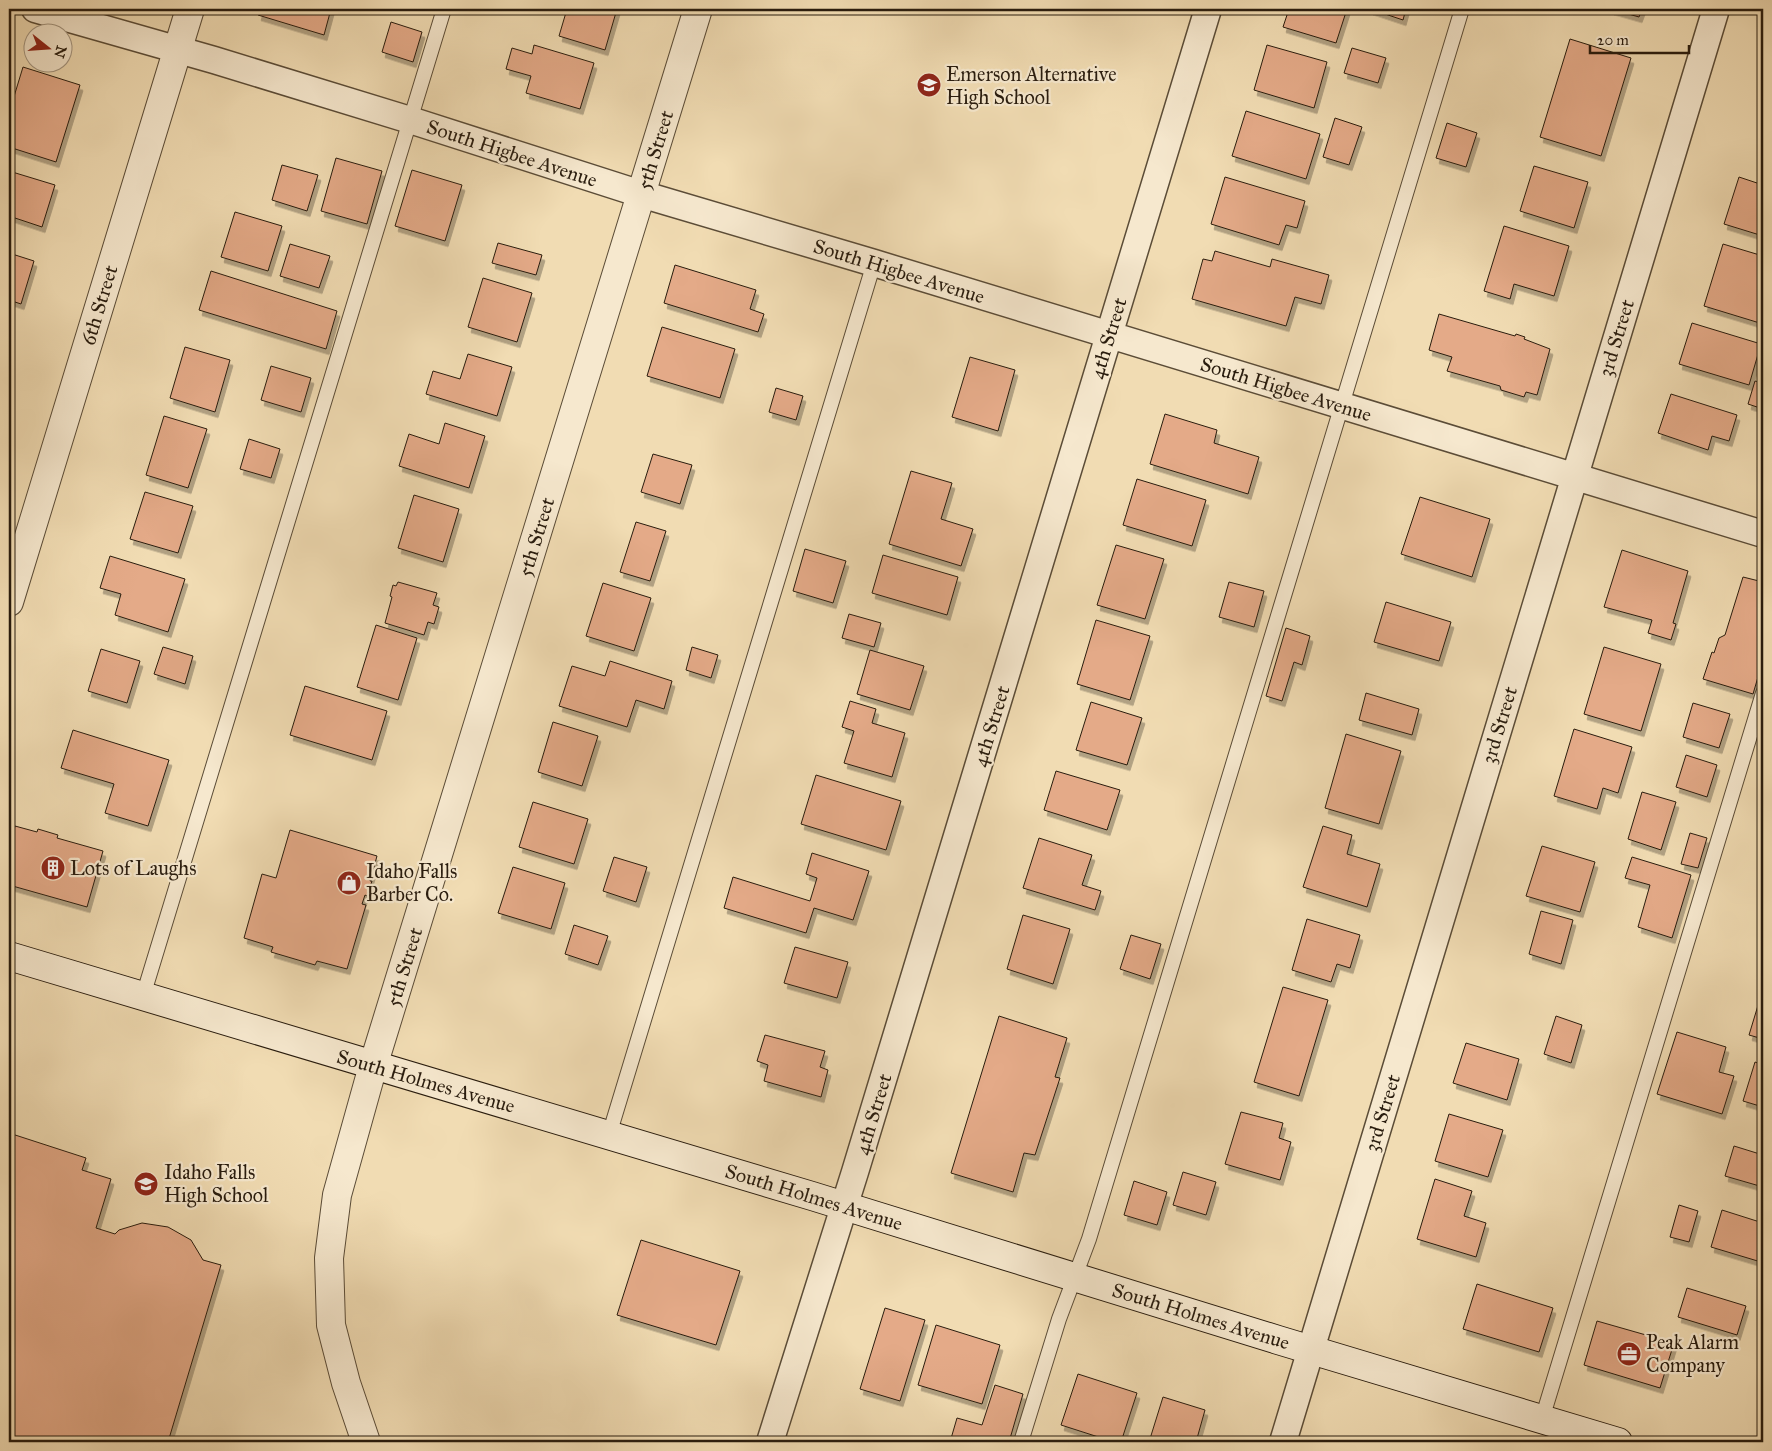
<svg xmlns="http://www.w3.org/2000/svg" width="1772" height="1451" viewBox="0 0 1772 1451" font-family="'IM FELL Great Primer',serif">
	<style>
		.building { fill: #e4aa88; stroke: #291c0e; filter: url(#shadow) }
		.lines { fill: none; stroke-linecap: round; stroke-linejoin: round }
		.service-casing { stroke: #5b4c37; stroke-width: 16 }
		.minor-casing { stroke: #5b4c37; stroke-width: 29 }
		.tertiary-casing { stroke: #5b4c37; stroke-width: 30 }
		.secondary-casing { stroke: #291c0e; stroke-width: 30 }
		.service { stroke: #f6e8ce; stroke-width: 14 }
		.minor { stroke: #f6e8ce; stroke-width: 26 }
		.tertiary { stroke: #f6e8ce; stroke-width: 28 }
		.secondary { stroke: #f6e8ce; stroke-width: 28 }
		.labels { text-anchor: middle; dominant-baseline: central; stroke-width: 4.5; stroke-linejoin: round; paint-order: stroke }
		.poi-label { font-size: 20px; fill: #291c0e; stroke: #f6e8ce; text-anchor: start }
		.street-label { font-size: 20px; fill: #291c0e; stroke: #f6e8ce }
	</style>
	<defs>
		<filter id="shadow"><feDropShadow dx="3" dy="5.5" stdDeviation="0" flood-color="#0004"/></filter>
	</defs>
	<rect width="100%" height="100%" fill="#f1dcb3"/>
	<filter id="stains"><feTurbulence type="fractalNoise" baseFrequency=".004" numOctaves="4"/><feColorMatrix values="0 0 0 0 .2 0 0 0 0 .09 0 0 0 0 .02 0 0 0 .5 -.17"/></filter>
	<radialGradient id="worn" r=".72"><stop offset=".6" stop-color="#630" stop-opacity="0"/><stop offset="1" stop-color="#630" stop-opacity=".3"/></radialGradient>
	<path class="building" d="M260,9H331L324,35L258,15Z
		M567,9H617L605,50L559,36Z
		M1289,9H1347L1336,43L1283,27Z
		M1370,9H1406L1403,20Z
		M1611,9H1642L1639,17Z
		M391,22L422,32L413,62L382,52Z
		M1570,39L1631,58L1601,156L1540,137Z
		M534,45L594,63L580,109L526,93L531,76L506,69L512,48L532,54Z
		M1267,45L1327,62L1314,108L1254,90Z
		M1352,48L1386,58L1378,83L1344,73Z
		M23,67L80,85L56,162L9,147V113Z
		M1246,111L1320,134L1306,179L1232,156Z
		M1335,118L1362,127L1349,165L1323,157Z
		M1447,123L1477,133L1466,167L1436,158Z
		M336,158L382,171L367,224L321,211Z
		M282,165L318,175L307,211L272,200Z
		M1534,166L1588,182L1574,228L1520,211Z
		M412,170L462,185L445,241L395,226Z
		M9,171L55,185L42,227L9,216Z
		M1225,177L1305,201L1297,228L1286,225L1279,245L1211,224Z
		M1739,177L1763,185V236L1724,224Z
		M235,212L282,226L268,271L221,257Z
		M1504,226L1569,246L1554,296L1514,284L1510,299L1484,291Z
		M498,243L542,255L536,275L492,263Z
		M290,244L330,256L319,288L280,276Z
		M1723,244L1763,256V267L1759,282L1763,283V324L1704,306Z
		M1215,251L1270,267L1272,259L1329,275L1321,304L1295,297L1286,326L1192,299L1203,259L1212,261Z
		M9,253L34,261L21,304L9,300Z
		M675,265L756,290L750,309L764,314L758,332L664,303Z
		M211,271L337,311L326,349L199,310Z
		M483,278L532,293L517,342L468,327Z
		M1439,314L1515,336L1516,334L1525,337L1524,339L1550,349L1537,395L1526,392L1524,397L1501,390L1500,386L1447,371L1452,357L1429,350Z
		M1692,323L1761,344L1749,385L1679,364Z
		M662,327L735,349L720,398L647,376Z
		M185,347L230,360L215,412L170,398Z
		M468,354L512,367L497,416L426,394L433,371L460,379Z
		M970,357L1015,370L998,431L952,417Z
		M271,366L311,378L301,412L261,400Z
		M1755,381L1763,383V409L1748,404Z
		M776,388L803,396L796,420L769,412Z
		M1671,394L1737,415L1729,441L1712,436L1708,450L1658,433Z
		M1165,414L1217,430L1214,443L1259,457L1248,494L1150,464Z
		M164,416L207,429L188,488L146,475Z
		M445,423L485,436L469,488L399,466L409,434L439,444Z
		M249,439L280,449L271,478L240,469Z
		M653,454L692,465L680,504L641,492Z
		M911,471L952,483L941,519L973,529L961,566L889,544Z
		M1137,479L1206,500L1192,546L1123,525Z
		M145,492L193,506L178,553L130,539Z
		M414,495L459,509L443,562L398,548Z
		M1420,497L1490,519L1472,577L1401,554Z
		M636,522L666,531L650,581L620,572Z
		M1116,545L1164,559L1145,619L1097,605Z
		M805,549L846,561L833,603L793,591Z
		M1622,550L1688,571L1673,623L1676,624L1671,640L1648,633L1652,620L1604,607Z
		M883,555L958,577L947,615L872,593Z
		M110,556L185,579L168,632L115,615L121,594L100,588Z
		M1743,577L1763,582V660L1753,694L1703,679L1712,652L1714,653L1719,638L1725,635Z
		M398,582L437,593L433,605L439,607L434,624L428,622L424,635L385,623L392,597L390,596L393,585L396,586Z
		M1229,582L1264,591L1254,627L1219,617Z
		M603,583L651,598L634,651L586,636Z
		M1386,602L1451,622L1439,661L1374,642Z
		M849,614L881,623L874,647L842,638Z
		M1096,620L1150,636L1130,700L1077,684Z
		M376,625L417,638L398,700L357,687Z
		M1286,628L1310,636L1302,665L1294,662L1282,701L1266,696Z
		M163,647L193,656L185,684L154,674Z
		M692,647L718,655L711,678L686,670Z
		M1604,647L1661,664L1641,731L1584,714Z
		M101,649L140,661L127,703L88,691Z
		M870,650L924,666L910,710L857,694Z
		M610,661L672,681L664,709L636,700L627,727L559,706L572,666L605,676Z
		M305,686L387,711L372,760L290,735Z
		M1366,693L1419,709L1412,735L1359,720Z
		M850,701L876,709L872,723L905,733L892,777L844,763L854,731L842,727Z
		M1091,702L1142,718L1127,765L1076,750Z
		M1693,703L1730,714L1719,748L1683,737Z
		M553,722L598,736L582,786L538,772Z
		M1574,729L1632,747L1618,793L1603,788L1597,809L1554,796Z
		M73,730L169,760L148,826L105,813L114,784L61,768Z
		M1346,734L1401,751L1379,824L1325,808Z
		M1686,755L1717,765L1707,797L1676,787Z
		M1056,771L1120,790L1107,830L1044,810Z
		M816,775L901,801L886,850L801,824Z
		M1642,792L1676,802L1661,850L1628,839Z
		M533,802L588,819L574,864L519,847Z
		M15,826L37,832L38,829L58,835L57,838L103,851L87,907L9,885V850Z
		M1323,826L1352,835L1347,854L1380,864L1367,907L1303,887Z
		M290,830L377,856L370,881H372L367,896L365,895L362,904L366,905L347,969L317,961L315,965L271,952L273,947L244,938L262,874L276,878Z
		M1690,833L1707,838L1698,868L1681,864Z
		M1039,838L1092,855L1082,885L1101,891L1095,910L1023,888Z
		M1542,846L1595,862L1580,912L1526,896Z
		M812,853L869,871L853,920L814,908L806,933L724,908L733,877L810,901L817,878L806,874Z
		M614,857L647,867L636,902L603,891Z
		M1632,857L1691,875L1672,938L1638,927L1650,885L1625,878Z
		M513,867L565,883L551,929L498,913Z
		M1541,911L1573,920L1561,964L1529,954Z
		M1023,915L1070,929L1053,984L1007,969Z
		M1307,919L1360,935L1350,968L1337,964L1331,982L1292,970Z
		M574,925L608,936L598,965L565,954Z
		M1131,935L1161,944L1150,979L1120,969Z
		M795,947L848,962L837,998L784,983Z
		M1283,987L1328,1000L1299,1096L1254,1082Z
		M1763,989V1039L1749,1035Z
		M999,1016L1067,1038L1055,1077L1060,1078L1035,1155L1024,1153L1013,1192L951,1173Z
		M1556,1016L1582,1025L1571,1063L1544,1054Z
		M1677,1032L1726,1047L1719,1072L1734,1076L1722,1114L1657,1094Z
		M765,1035L825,1051L820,1067L828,1070L821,1097L764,1081L768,1065L757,1061Z
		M1466,1043L1519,1059L1507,1100L1453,1083Z
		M1755,1062L1763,1065V1107L1743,1101Z
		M1241,1112L1283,1123L1279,1138L1291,1142L1280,1180L1225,1164Z
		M1449,1114L1503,1130L1488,1177L1435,1161Z
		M9,1133L86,1158L82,1170L111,1179L96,1228L115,1234L119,1230L142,1223L168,1227L191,1240L203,1260L221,1265L168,1442H9Z
		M1734,1146L1763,1155V1187L1725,1176Z
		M1183,1172L1216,1182L1206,1215L1173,1205Z
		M1435,1179L1472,1191L1464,1216L1486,1223L1476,1257L1417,1239Z
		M1134,1181L1167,1192L1157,1225L1124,1215Z
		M1679,1205L1698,1211L1689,1242L1670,1237Z
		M1722,1210L1763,1223V1254L1761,1262L1711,1247Z
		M641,1240L740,1271L716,1345L617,1315Z
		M1477,1284L1553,1308L1539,1352L1463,1329Z
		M1687,1288L1746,1306L1737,1335L1678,1317Z
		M885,1308L925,1320L900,1401L860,1389Z
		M1597,1321L1674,1343L1660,1388L1584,1365Z
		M936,1325L1000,1345L982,1404L918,1385Z
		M1078,1374L1137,1393L1121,1442H1114L1061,1425Z
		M995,1385L1023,1394L1009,1442H950L957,1418L982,1425Z
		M1163,1397L1205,1410L1196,1442H1149Z"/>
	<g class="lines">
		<defs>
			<path id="service" d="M143,996L444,9
				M609,1135L874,263
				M1542,1419L1763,693
				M1021,1442L1059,1319L1089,1239L1462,9"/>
			<path id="minor" d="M35,9L214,60L410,120L641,194L874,263L1763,534
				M770,1442L855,1172L1208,9
				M1283,1442L1716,9"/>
			<path id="tertiary" d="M9,602L190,9
				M366,1442L346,1383L331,1325L329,1258L337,1195L373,1066L698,9"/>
			<path id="secondary" d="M9,956L812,1196L1278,1340L1618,1442"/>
		</defs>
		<use href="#service" class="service-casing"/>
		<use href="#minor" class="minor-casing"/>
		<use href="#tertiary" class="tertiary-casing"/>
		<use href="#secondary" class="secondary-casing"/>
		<use href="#service" class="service"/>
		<use href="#minor" class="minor"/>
		<use href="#tertiary" class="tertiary"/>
		<use href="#secondary" class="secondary"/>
	</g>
	<defs>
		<symbol id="school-disc" viewBox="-11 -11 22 22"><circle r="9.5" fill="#8f2418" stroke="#f6e8ce"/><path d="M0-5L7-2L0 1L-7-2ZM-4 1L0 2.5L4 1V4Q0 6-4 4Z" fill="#fff"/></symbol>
		<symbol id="building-disc" viewBox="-11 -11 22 22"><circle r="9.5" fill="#8f2418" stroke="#f6e8ce"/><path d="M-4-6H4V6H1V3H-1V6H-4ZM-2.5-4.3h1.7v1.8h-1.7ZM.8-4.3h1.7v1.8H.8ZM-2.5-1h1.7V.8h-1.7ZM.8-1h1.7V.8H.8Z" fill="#fff"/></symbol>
		<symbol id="shop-disc" viewBox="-11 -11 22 22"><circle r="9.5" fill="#8f2418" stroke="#f6e8ce"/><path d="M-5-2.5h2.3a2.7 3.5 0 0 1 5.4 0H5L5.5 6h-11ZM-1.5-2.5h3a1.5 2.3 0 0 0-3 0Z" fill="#fff"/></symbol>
		<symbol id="office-disc" viewBox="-11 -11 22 22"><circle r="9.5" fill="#8f2418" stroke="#f6e8ce"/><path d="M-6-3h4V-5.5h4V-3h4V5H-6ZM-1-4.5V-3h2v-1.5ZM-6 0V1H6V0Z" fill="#fff"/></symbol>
	</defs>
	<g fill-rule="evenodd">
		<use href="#school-disc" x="915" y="71" width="28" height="28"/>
		<use href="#building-disc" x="39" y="854" width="28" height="28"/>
		<use href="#shop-disc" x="335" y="869" width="28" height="28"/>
		<use href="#school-disc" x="132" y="1170" width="28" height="28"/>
		<use href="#office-disc" x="1615" y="1340" width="28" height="28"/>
	</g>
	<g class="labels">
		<g class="poi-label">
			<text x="946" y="74">Emerson Alternative<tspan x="946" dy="23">High School</tspan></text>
			<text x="70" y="868">Lots of Laughs</text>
			<text x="366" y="871">Idaho Falls<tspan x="366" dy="23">Barber Co.</tspan></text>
			<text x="164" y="1172">Idaho Falls<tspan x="164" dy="23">High School</tspan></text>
			<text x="1646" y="1342">Peak Alarm<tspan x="1646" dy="23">Company</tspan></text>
		</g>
		<g class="street-label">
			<text transform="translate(655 150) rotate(-73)">5th Street</text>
			<text transform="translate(512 153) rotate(18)">South Higbee Avenue</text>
			<text transform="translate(899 271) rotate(17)">South Higbee Avenue</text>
			<text transform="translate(99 305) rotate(-73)">6th Street</text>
			<text transform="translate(1108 338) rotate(-73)">4th Street</text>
			<text transform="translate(1616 338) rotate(-73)">3rd Street</text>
			<text transform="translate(1286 389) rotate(17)">South Higbee Avenue</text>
			<text transform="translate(536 537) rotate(-73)">5th Street</text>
			<text transform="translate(1499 725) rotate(-73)">3rd Street</text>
			<text transform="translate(991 726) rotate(-73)">4th Street</text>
			<text transform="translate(404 967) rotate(-73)">5th Street</text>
			<text transform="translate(426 1081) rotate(16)">South Holmes Avenue</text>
			<text transform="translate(1382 1113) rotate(-73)">3rd Street</text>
			<text transform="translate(873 1114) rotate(-73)">4th Street</text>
			<text transform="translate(814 1197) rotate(17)">South Holmes Avenue</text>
			<text transform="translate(1201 1316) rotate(17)">South Holmes Avenue</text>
		</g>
	</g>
	<rect width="1772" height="1451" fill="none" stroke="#f1dcb3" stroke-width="30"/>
	<rect x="10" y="10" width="1752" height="1431" fill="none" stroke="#291c0e" stroke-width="2.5"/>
	<rect x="15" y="15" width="1742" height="1421" fill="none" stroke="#291c0e"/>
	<g transform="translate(48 48) rotate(107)"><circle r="24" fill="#f6e8ce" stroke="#a49681"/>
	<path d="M0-4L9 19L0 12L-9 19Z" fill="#8f2418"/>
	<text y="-8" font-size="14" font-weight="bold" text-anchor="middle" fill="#291c0e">N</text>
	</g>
	<path d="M1590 45v8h99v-8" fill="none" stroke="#291c0e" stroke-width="2.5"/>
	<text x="1597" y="45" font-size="15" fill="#291c0e" stroke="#f6e8ce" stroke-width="4" paint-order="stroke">20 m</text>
	<rect width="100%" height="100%" filter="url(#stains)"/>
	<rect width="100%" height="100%" fill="url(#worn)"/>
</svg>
